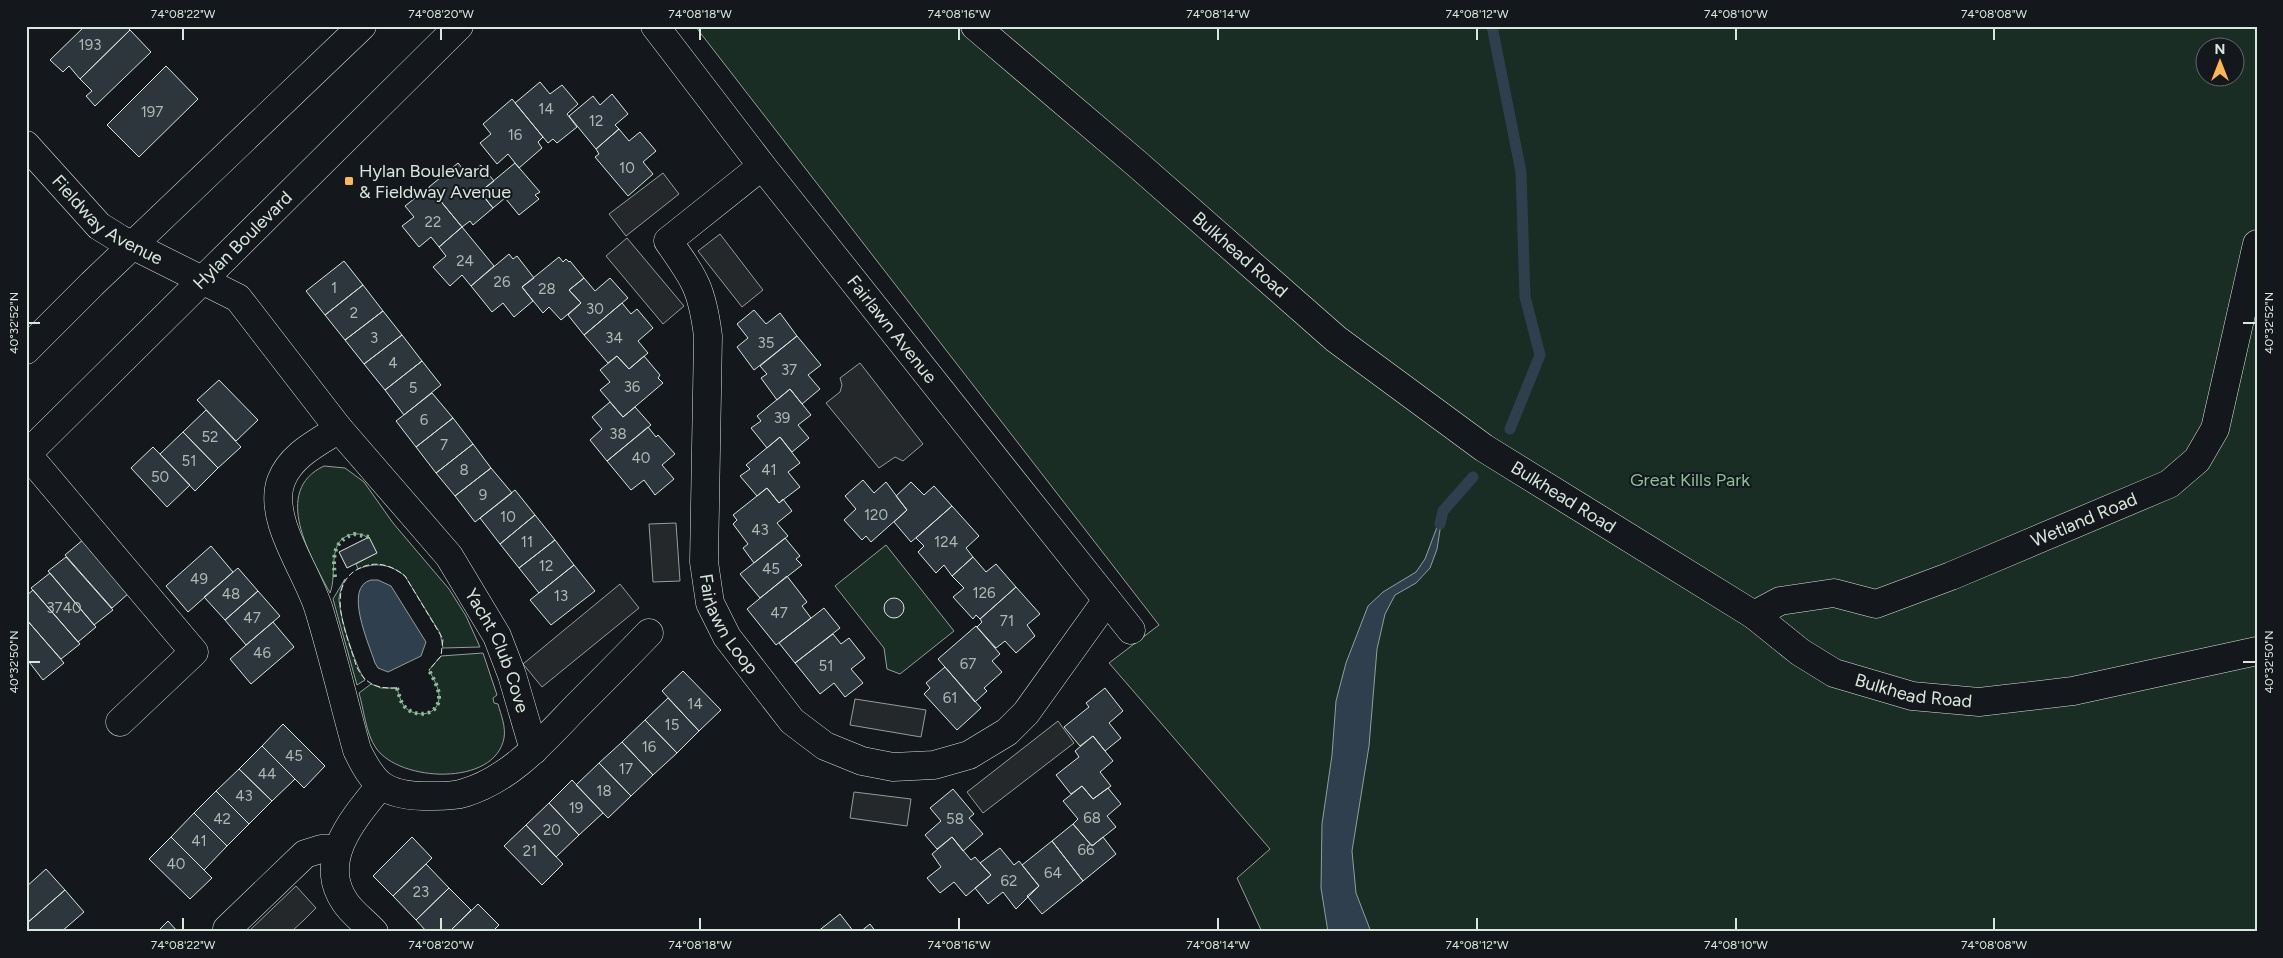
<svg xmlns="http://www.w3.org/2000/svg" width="2283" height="958" viewBox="0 0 2283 958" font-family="Figtree,sans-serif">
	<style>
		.green { fill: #1a2d24; stroke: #939e99; fill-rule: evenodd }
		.parking { fill: #24282b; stroke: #939e99 }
		.water { fill: #2f3f4d; stroke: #939e99 }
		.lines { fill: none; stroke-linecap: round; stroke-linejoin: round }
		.stream { stroke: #2f3f4d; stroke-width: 11 }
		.building { fill: #2c363c; stroke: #d8e6dc }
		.minor-casing { stroke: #d8e6dc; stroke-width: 29 }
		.major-casing { stroke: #d8e6dc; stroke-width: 29 }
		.minor { stroke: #14181c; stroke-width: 28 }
		.major { stroke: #14181c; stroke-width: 28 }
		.hedge { stroke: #8ac095; stroke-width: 4; stroke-dasharray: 2.5 4; stroke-linecap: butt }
		.fence { stroke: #d8e6dc; stroke-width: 1; stroke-dasharray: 6 2.5; stroke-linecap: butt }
		.ticks { fill: none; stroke: #d8e6dc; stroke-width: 2 }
		.poi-dot { fill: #ffb74d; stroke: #14181c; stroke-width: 2 }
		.labels { text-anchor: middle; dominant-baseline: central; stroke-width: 4; stroke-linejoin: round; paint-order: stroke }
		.number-label { font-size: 15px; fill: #adbab4 }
		.poi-label { font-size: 18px; fill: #d8e6dc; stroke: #14181c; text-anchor: start }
		.street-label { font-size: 18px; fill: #d8e6dc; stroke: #14181c }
		.park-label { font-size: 18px; fill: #8ac095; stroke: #14181c }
		.neatline { fill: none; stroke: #d8e6dc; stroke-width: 2 }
		.ticks-label { font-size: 12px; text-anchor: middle; fill: #d8e6dc }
	</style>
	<rect width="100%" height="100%" fill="#14181c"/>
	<path class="green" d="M695,26H2257V932H1262L1237,878L1270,849L1109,663L1159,625ZM2206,48H2236V78H2206Z
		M324,466L345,468L364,482L393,523L449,589L466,616L480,647L443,648L440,633L405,576C390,564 376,562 358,569L356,564L376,553C371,543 369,533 355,534C325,537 338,574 330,593C311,557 271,491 324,466Z
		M886,545L954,631L900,674L887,669L884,648L835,586Z
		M345,579C342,585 340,592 339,598C339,615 355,666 365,680L357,685L333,599Z
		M483,653L497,695L493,698L494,703L498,704C501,715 506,727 504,738C495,787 399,782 376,748C366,734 364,710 359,693L371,684L381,688H397C399,694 400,701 404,706C415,719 440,716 439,696C439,688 433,678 429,670L441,656Z"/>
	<path class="parking" d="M663,173L679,194L626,236L609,214Z
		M720,234L763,290L742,307L698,251Z
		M627,238L684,306L663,324L606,256Z
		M860,363L923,444L903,461L895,457L879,468L826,403L840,392L842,385L840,378Z
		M676,523L680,581L653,582L649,524Z
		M620,584L639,608L542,687L523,664Z
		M855,699L926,710L921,737L850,725Z
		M1058,721L1074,743L983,813L967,792Z
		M854,792L911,799L907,826L850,818Z
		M296,886L316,908L304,920L291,932H248Z"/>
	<path class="water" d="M1443,511L1437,549L1430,568L1416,583L1395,595L1385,614L1377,649L1369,746L1352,851L1356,893L1371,932H1328L1321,888L1322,824L1332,755L1336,701L1346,663L1368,606L1383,592L1416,572L1425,559Z
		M371,580H378L391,586L426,642L421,656L388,672L378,668L375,663C369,644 343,587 371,580Z"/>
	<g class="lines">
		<path class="stream" d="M1492,26L1521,172L1525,297L1540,355L1510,429
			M1440,524L1443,511L1473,477"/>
	</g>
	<path class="building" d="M85,26H126L130,30L80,79L69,66L63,72L50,60Z
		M130,30L151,52L95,106L86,96L92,91L80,79Z
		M166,66L198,99L139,157L107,125Z
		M540,82L550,94L562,85L578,104L567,114L577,127L557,143L553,139L548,143L515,103Z
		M612,94L628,114L615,125L619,129L596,149L569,116L593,96L600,105Z
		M512,99L543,137L538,142L542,148L519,168L508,154L497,164L480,143L491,134L483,124Z
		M619,129L629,141L640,132L656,151L643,162L653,174L628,196L595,157L599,154L596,149Z
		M458,163L468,175L481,165L494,181L480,192L493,208L473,225L470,221L462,227L429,187Z
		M515,163L540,192L535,195L539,199L519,215L505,198L493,208L480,192Z
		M429,187L462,227L439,247L431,237L419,247L402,226L414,217L405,206Z
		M462,227L494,266L471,286L462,275L450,286L433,267L446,256L439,247Z
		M509,254L513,259L517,256L534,278L522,287L533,301L514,317L503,303L492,312L471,286Z
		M559,257L563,262L566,259L569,262L570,261L584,278L569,290L581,303L561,320L549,307L543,313L522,287Z
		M344,261L363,285L325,315L306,291Z
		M584,278L595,291L610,278L628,298L584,335L568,315L581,303L569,290Z
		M363,285L383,311L345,340L325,315Z
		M622,303L631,314L637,309L653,328L638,341L648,353L629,369L617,356L608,363L584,335Z
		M754,310L766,324L780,313L797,336L754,370L737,347L748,338L737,324Z
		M383,311L402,335L364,364L345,340Z
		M402,335L422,361L385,390L364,364Z
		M797,336L821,365L808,375L820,389L802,404L790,389L777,400L761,378L767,374L760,366Z
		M617,356L629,369L644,356L660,375L658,378L663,383L623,417L600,390L610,382L600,370Z
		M422,361L441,385L404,415L385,390Z
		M219,380L258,420L236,441L197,400Z
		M790,389L811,415L798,425L809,438L792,452L780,437L767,448L751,428L761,421L757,416Z
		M432,393L453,418L416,447L396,421Z
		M610,402L623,417L635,407L651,425L607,461L590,440L602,429L592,417Z
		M206,410L241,447L218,468L183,432Z
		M453,418L473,444L436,473L416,447Z
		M648,427L656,437L658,435L675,454L662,465L674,479L655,495L644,480L631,490L607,461Z
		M183,432L218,468L195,491L160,454Z
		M780,437L800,463L788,472L800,487L779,503L767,488L757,496L740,476L750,469L746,465Z
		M473,444L491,468L455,496L436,473Z
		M153,447L190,485L167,507L131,468Z
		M491,468L512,493L475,522L455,496Z
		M863,480L874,493L886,482L907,510L871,542L866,536L862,540L844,520L856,509L845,496Z
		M911,482L924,495L934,486L952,506L911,542L894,522L907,510L896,496Z
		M767,488L779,503L783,499L792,511L777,523L788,536L754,563L743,548L748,544L733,524L737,520L733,515Z
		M515,490L535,515L500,544L480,518Z
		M952,506L979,536L966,548L973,557L952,576L944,565L936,573L918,552L924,546L916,538Z
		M535,515L555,540L519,568L500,544Z
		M369,537L377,553L347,568L339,552Z
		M785,538L800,556L796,559L802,565L760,598L740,574Z
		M84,539L129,593L112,608L65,555Z
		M555,540L574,565L539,593L519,568Z
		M211,546L233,572L188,612L166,586Z
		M66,557L113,610L94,625L48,571Z
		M973,557L986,572L996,564L1016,587L980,619L976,615L973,619L953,597L964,588L952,576Z
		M574,565L595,591L551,625L530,600Z
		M238,568L258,591L225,620L204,597Z
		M50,573L96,627L78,642L31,588Z
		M787,576L807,602L802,606L811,618L776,645L747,609Z
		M1016,587L1040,614L1027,625L1035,636L1016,653L1005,641L996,648L977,627L982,622L980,619Z
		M33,590L80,644L61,659L26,619V596Z
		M258,591L280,616L246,645L225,620Z
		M884 608a10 10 0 1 1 20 0a10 10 0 1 1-20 0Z
		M824,608L840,628L795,663L779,643Z
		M26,619L64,663L43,680L26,658Z
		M273,622L294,647L251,684L230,659Z
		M976,626L1000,654L992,661L1002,672L984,688L987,691L975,702L938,659Z
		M833,634L841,644L849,638L865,658L851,669L863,683L845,697L834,683L820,694L795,663Z
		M945,667L981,708L957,730L924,694L930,688L926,683Z
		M683,671L721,710L699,731L662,691Z
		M1105,688L1123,711L1109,723L1121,738L1105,751L1093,736L1080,746L1064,727L1089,707L1086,703Z
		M668,698L699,731L677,753L645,720Z
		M645,720L677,753L653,775L622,742Z
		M283,724L325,766L304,788L262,746Z
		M1093,736L1113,761L1100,772L1111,786L1093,799L1082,786L1071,794L1056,775L1079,757L1075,751Z
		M622,742L653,775L631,796L599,763Z
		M262,746L295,779L272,801L239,769Z
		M599,763L631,796L608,818L576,785Z
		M239,769L272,801L249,824L216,791Z
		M572,780L603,813L579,835L549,803Z
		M1082,786L1093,799L1108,788L1121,804L1107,816L1116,827L1092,846L1073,824L1078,819L1063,801Z
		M953,789L974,814L969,818L983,834L963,851L952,837L937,849L925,835L941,821L930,808Z
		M216,791L249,824L227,846L194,813Z
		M549,803L579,835L556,857L526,825Z
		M194,813L227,846L204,870L171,837Z
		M1073,824L1092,846L1103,837L1116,854L1083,881L1052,841Z
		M526,825L563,864L542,885L504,846Z
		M171,837L212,878L190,899L149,859Z
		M412,837L432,858L393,896L373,876Z
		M952,837L971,860L975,857L991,875L966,896L954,882L940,893L927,878L941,867L932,854Z
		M1052,841L1083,881L1042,914L1027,896L1039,886L1022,865Z
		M1000,848L1014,865L1019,861L1039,886L1016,909L1003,892L988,904L975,888L991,875L980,863Z
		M426,864L449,888L416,920L393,896Z
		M46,869L65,890L26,924V887Z
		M449,888L471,910L449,932H427L416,920Z
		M65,890L84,912L61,932H26V924Z
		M478,904L499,925L492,932H449Z
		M840,914L854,932H817Z
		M168,921L178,932H157Z
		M870,924L876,932H860Z"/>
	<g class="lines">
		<defs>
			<g id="minor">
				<path id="s1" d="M655,26L762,166L1131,630"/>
				<path id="s2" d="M975,26L1136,163L1336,339L1484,448L1754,615L1800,652L1834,673L1912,696L1979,702L2073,691L2257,651"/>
				<path id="s3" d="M26,145L99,226L120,239L238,298L339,429L449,556L497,636L512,675L534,750"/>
				<path id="s4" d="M762,166L668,241C695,279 702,289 708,336L704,562L710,603L727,637L792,721L825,746L862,761L893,767L934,765L969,755L1007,732L1026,713L1107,600"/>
				<path d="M339,429C317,443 291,455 281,481C267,520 309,574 319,610C333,656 344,703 357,750C373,783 383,795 423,796C435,796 452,797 464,793C511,779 544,740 577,706C601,682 625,658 649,633"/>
				<path d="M27,454L194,652L120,722"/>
				<path id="s5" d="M1754,615L1780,601L1834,593L1876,604L1951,576L2169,484L2197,460L2215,429L2257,244"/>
				<path d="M227,929L305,854L321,849H338"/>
				<path d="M374,932C365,922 352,913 345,902C316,860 355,817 380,786"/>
			</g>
			<g id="major">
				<path d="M26,350L92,284L362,26"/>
				<path id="s6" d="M26,455L459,26"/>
			</g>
		</defs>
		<use href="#minor" class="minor-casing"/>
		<use href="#major" class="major-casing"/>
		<use href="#minor" class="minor"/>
		<use href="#major" class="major"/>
		<path class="hedge" d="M335,577C333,558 332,541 354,534L369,537
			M397,688C399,694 400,701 404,706C415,719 440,716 439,696C439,688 433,678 429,670"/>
		<path class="fence" d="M397,688C377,689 364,684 356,665C347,634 321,581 365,566C380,561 394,567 405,576L443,639L441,656L429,670"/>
	</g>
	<path class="ticks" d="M183,28V40M441,28V40M700,28V40M959,28V40M1218,28V40M1477,28V40M1736,28V40M1994,28V40M28,323H40M2243,323H2256M28,662H40M2243,662H2256M183,918V930M441,918V930M700,918V930M959,918V930M1218,918V930M1477,918V930M1736,918V930M1994,918V930"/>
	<rect class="poi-dot" x="344" y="176" width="10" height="10" rx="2.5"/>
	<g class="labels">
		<g class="number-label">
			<text x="90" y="45">193</text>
			<text x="546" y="109">14</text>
			<text x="152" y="112">197</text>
			<text x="596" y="121">12</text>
			<text x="515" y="135">16</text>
			<text x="627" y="168">10</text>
			<text x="433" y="222">22</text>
			<text x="465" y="261">24</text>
			<text x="502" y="282">26</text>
			<text x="334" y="288">1</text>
			<text x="547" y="289">28</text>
			<text x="595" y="309">30</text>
			<text x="354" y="313">2</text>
			<text x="374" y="338">3</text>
			<text x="614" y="338">34</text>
			<text x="766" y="343">35</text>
			<text x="393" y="363">4</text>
			<text x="789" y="370">37</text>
			<text x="632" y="387">36</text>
			<text x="413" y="388">5</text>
			<text x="782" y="418">39</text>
			<text x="424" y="420">6</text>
			<text x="618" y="434">38</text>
			<text x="210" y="437">52</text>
			<text x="444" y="445">7</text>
			<text x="641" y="458">40</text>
			<text x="189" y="461">51</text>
			<text x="464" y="470">8</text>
			<text x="769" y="470">41</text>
			<text x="160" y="477">50</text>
			<text x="483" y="495">9</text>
			<text x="876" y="515">120</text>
			<text x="508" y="517">10</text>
			<text x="760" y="530">43</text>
			<text x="527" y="542">11</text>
			<text x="946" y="542">124</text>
			<text x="546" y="566">12</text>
			<text x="771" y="569">45</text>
			<text x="199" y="579">49</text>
			<text x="984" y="593">126</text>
			<text x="231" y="594">48</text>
			<text x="561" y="596">13</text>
			<text x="64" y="608">3740</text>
			<text x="779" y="613">47</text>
			<text x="252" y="618">47</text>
			<text x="1007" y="621">71</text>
			<text x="262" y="653">46</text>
			<text x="968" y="664">67</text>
			<text x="826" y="666">51</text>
			<text x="950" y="698">61</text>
			<text x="695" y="704">14</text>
			<text x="672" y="725">15</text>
			<text x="649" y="747">16</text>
			<text x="294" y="756">45</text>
			<text x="626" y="769">17</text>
			<text x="267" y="774">44</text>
			<text x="604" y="791">18</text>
			<text x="244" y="796">43</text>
			<text x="576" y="808">19</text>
			<text x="1092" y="818">68</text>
			<text x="222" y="819">42</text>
			<text x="955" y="819">58</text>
			<text x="552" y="830">20</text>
			<text x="199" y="841">41</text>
			<text x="1086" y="850">66</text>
			<text x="530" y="851">21</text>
			<text x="176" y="864">40</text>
			<text x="1053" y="873">64</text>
			<text x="1009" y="881">62</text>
			<text x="421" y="892">23</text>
		</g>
		<g class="poi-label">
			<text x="359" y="171">Hylan Boulevard<tspan x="359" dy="21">&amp; Fieldway Avenue</tspan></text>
		</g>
		<g class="street-label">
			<text stroke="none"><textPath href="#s3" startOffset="112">Fieldway Avenue</textPath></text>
			<text stroke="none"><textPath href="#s6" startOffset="305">Hylan Boulevard</textPath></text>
			<text stroke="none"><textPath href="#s2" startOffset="350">Bulkhead Road</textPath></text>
			<text stroke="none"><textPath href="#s1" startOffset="385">Fairlawn Avenue</textPath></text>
			<text stroke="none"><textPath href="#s2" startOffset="755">Bulkhead Road</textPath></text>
			<text stroke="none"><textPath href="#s5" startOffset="352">Wetland Road</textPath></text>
			<text stroke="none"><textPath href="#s4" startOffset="519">Fairlawn Loop</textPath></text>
			<text stroke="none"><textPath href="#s3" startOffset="706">Yacht Club Cove</textPath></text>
			<text stroke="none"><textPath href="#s2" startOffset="1160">Bulkhead Road</textPath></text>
		</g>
		<g class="park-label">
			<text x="1690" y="480">Great Kills Park</text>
		</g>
	</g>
	<rect width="2283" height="958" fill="none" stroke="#14181c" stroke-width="55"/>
	<g transform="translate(2220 62)"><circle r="24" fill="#14181c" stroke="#626a69"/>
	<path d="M0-4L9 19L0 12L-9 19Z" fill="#ffb74d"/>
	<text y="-8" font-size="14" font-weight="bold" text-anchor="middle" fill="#d8e6dc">N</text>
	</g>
	<rect x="28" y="28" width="2228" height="902" class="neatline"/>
	<g class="ticks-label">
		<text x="183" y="18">74°08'22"W</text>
		<text x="441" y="18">74°08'20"W</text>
		<text x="700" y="18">74°08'18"W</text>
		<text x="959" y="18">74°08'16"W</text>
		<text x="1218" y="18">74°08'14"W</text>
		<text x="1477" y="18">74°08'12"W</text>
		<text x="1736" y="18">74°08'10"W</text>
		<text x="1994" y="18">74°08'08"W</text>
		<text transform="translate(14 323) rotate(-90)" y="4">40°32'52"N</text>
		<text transform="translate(2269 323) rotate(-90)" y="4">40°32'52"N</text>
		<text transform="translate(14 662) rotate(-90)" y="4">40°32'50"N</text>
		<text transform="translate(2269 662) rotate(-90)" y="4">40°32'50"N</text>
		<text x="183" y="949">74°08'22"W</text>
		<text x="441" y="949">74°08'20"W</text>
		<text x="700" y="949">74°08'18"W</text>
		<text x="959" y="949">74°08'16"W</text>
		<text x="1218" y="949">74°08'14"W</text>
		<text x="1477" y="949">74°08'12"W</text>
		<text x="1736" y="949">74°08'10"W</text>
		<text x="1994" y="949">74°08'08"W</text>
	</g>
</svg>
